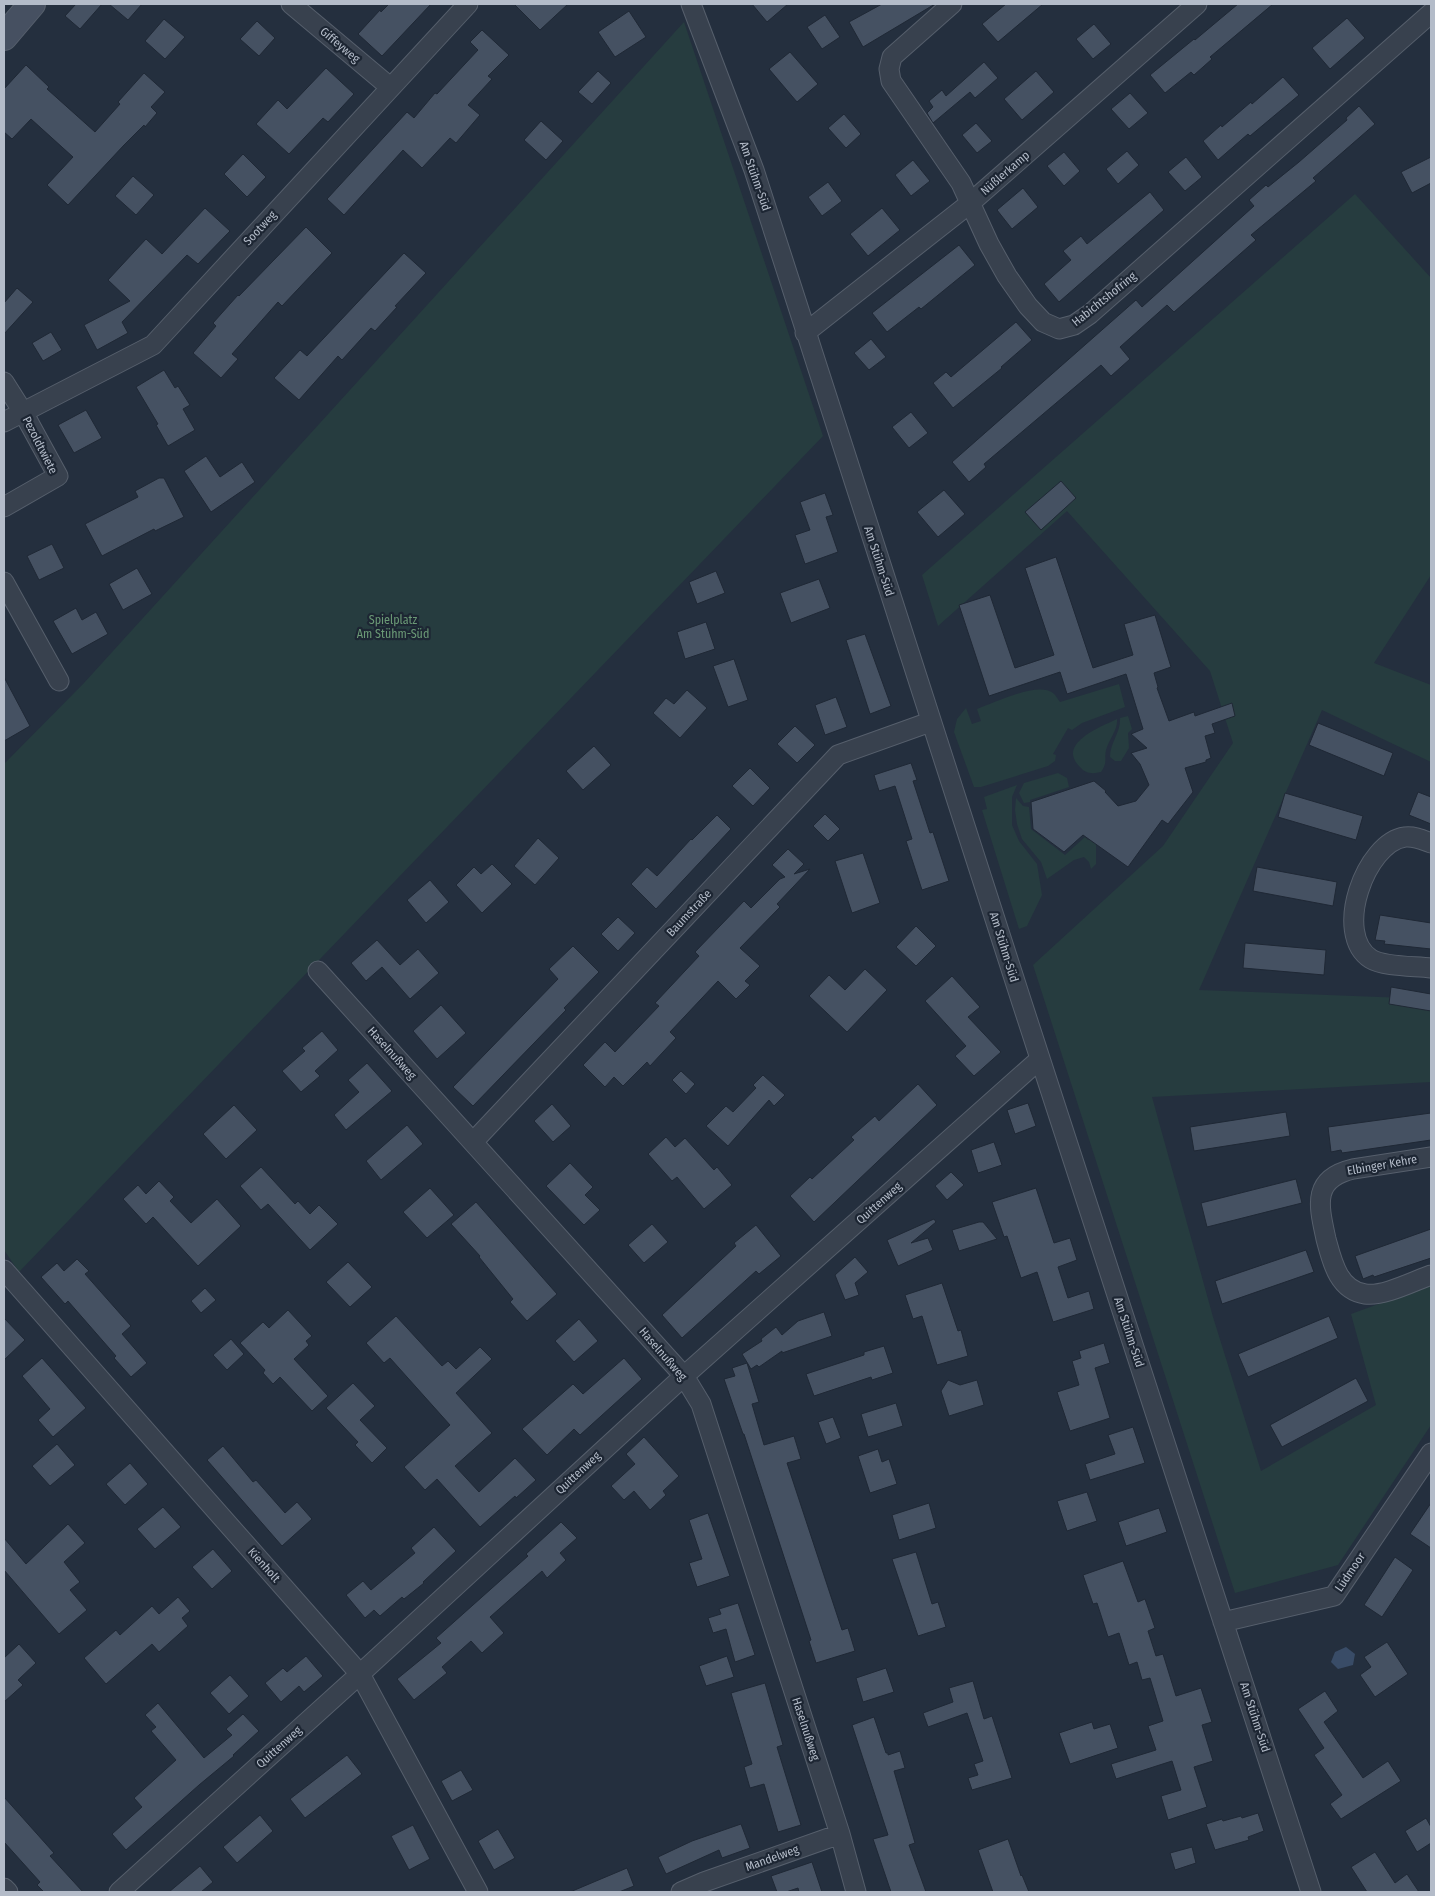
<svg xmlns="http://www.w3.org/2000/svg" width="1435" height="1896" viewBox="0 0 1435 1896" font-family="'Fira Sans Condensed',sans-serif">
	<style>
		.green { fill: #263c3f }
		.water { fill: #394c67 }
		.building { fill: #455162; stroke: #1f2835 }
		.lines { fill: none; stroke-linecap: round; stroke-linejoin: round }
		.street-casing { stroke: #565f6c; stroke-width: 21 }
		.secondary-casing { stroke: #565f6c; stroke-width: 28 }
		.street { stroke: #38414e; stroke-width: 19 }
		.secondary { stroke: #465061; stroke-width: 26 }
		.labels { text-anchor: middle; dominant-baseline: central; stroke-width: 4.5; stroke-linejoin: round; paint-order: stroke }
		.street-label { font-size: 12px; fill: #b4bcc9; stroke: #1d2633 }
		.park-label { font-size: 12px; fill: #6b9a76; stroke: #1d2633 }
	</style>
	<rect width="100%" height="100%" fill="#242f3e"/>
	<path class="green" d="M684,22L823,436L19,1272L4,1250V764L84,683Z
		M1355,194L1431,278V575L1374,663L1431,685V762L1322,710L1199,990L1431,999V1082L1152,1097L1213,1317L1261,1471L1376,1405L1351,1314L1431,1285V1425L1338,1565L1235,1593L1033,965L1163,846L1233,743L1210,671L1067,511L938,626L922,575Z
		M1119,684L1125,707L1082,723L1072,730L1068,728L1053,754L1056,755L1055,761L1048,766L981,787H974L954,732L957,719L966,708L972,724L981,721L977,709C994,703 1038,681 1053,693C1056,695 1058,700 1060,702Z
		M1128,716L1132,729L1128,733L1129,748L1121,761H1115L1110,757C1110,743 1121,732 1120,718Z
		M1117,719C1118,730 1109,739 1106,750C1104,760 1108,762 1101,772C1093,774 1086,774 1080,767C1056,744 1100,727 1117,719Z
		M1058,773L1067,778L1069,787L1030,800V802L1024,803L1019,793L1024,783Z
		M1017,785L1012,797V825L1019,841L1037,864L1042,895L1027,926L1019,929L982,810L987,809L984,797Z
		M1016,798L1023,806L1029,807L1031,829L1065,855L1085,837L1088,840L1093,836L1096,843V864L1091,869L1089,862L1084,857L1074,860L1047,879L1041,862L1022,839L1017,824L1015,810Z"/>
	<path class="water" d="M1346,1647L1355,1654L1353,1665L1338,1669L1331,1662L1335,1652Z"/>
	<path class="building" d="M76,4H102L80,29L65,16Z
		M109,4H142L128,20Z
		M389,4H431L382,56L358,34L380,10L381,12Z
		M514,4H568L540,30Z
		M752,4H788L767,22Z
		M882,4H935L863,47L849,22Z
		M1006,4H1043L998,42L982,24Z
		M1238,4H1273L1210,57L1212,59L1194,75L1191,72L1165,93L1150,75L1194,39L1195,40Z
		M629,11L646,37L615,57L598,32Z
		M825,15L840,37L822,49L807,27Z
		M1347,18L1365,38L1330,69L1312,48Z
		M164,19L185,37L165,59L145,41Z
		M257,21L275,38L259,56L240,39Z
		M1094,24L1111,44L1093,59L1076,39Z
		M482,30L509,55L488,76L492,79L468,105L480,115L456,143L450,138L422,168L403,150L344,215L327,199L407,112L414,118L435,93L437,94L478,50L470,42Z
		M790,52L818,84L797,102L769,69Z
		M984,62L998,78L975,98L970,92L933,123L927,113L933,107L929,101L942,90L946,96Z
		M26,65L49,87L47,89L95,132L120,104L118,102L144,73L165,92L151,107L157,113L145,127L144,125L124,145L68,205L47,185L73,157L31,119L12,139L4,132V89Z
		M326,68L354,94L328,122L323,118L289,154L256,124L278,100L287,109Z
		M598,71L611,83L592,104L578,92Z
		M1036,71L1054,92L1022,120L1004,99Z
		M1283,77L1299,95L1250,136L1248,134L1218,160L1203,141L1221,125L1222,127L1251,102L1252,104Z
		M1130,93L1148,113L1129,129L1111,109Z
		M1359,106L1375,124L1313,178L1316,181L1251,235L1256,240L1174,312L1167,305L1120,347L1130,359L1111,376L1101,365L984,464L986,467L969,482L952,462L1136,300L1142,307L1254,206L1249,200L1266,185L1268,187L1299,162L1347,120L1346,118Z
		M844,114L861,134L846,148L828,128Z
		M541,121L563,141L546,160L524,140Z
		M976,123L992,141L977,153L962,135Z
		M1127,151L1139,165L1118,184L1106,169Z
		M1064,152L1080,171L1064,186L1047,166Z
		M243,154L266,177L247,197L224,174Z
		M1186,157L1202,177L1185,191L1168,172Z
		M1431,157V183L1412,193L1401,172Z
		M913,160L930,181L911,196L895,175Z
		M133,176L154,195L136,215L115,196Z
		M828,182L842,201L822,216L808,197Z
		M1023,188L1038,207L1012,229L997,210Z
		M1150,192L1164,210L1059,302L1044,284L1071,260L1063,251L1081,236L1087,244Z
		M205,208L230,231L198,264L187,255L122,322L128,333L97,350L84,325L130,301L108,280L146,239L162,254Z
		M882,208L900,230L868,256L850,234Z
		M306,227L332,253L282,306L278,302L232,354L238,359L221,378L193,353L216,326L213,323L238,295L239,296Z
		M959,245L975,265L921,309L919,307L887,332L872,313Z
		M404,253L426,273L395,306L397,307L375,331L371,328L342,360L338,356L299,400L274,378L300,350L307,356Z
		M17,288L33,302L4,334V303Z
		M1016,322L1032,340L1001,367L1002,368L953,408L933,383L946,372L951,377Z
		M51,332L62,350L43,361L32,343Z
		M871,339L886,357L869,370L854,353Z
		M164,370L175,388L178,386L190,405L183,409L195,430L168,446L156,425L158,424L136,387Z
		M86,410L102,438L74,453L58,425Z
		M911,412L928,433L909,448L892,427Z
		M206,456L220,477L242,462L255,482L211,512L184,471Z
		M159,478H164L184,517L155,531L154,529L102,556L85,524L138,497L135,491Z
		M1061,481L1076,498L1041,530L1025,512Z
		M944,490L965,514L938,537L917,512Z
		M825,493L833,515L826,517L838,552L805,564L795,535L810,530L800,502Z
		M52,544L64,568L39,580L27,556Z
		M1056,557L1093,668L1133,655L1124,624L1155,615L1171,667L1154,673L1158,687L1157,688L1169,721L1194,712L1195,716L1232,703L1235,716L1212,724L1215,733L1205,736L1211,758L1206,760V762L1185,768L1193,792L1168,824L1162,820L1128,867L1083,835L1064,852L1033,829L1031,802L1094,781L1106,791L1105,792L1118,806L1136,801L1149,785L1140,764L1131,753L1147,748L1131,734L1143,729L1126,674L1067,694L1060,672L989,696L959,605L990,595L1015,668L1054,655L1025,568Z
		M137,568L152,594L123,610L109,584Z
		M716,571L725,593L697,604L689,582Z
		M819,579L830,608L791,623L780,593Z
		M76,608L82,620L96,612L108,634L72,654L53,621Z
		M706,622L715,649L685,659L677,632Z
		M865,634L891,706L870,714L846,640Z
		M734,659L748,700L728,707L713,666Z
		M4,677L30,726L4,741Z
		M687,690L707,708L680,738L653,713L666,698L674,704Z
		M836,697L847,727L825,735L815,705Z
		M1318,723L1393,753L1384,776L1309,745Z
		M795,726L815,745L797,763L777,744Z
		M594,746L611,765L583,790L566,771Z
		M911,763L917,780L913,781L930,833L933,832L949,881L922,890L906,841L912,839L895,786L879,791L874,775Z
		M750,768L770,788L753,806L732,786Z
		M1418,792L1431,797V824L1409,815Z
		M1285,793L1363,816L1356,840L1278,817Z
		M825,814L840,829L828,841L813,826Z
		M717,815L731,829L656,909L631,884L647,867L657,876L691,839L692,840Z
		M538,838L559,858L535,885L514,866Z
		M788,849L804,864L794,874L810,869L777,904L780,907L740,948L760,966L745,981L750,985L736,999L718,981L670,1032L676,1038L650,1066L647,1062L623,1086L614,1077L605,1087L583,1065L605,1042L615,1052L659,1006L655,1003L699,956L695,952L744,901L751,908L780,879L785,877L772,865Z
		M863,853L880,903L852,913L835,861Z
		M492,864L512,884L482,913L456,885L474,867L481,874Z
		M1257,867L1337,882L1333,906L1253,891Z
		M430,880L449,902L426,923L407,900Z
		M1380,915L1431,923V949L1384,944L1385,941L1375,940Z
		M618,917L635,933L618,951L601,934Z
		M916,926L936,946L916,966L896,947Z
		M377,940L400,965L418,949L439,973L410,999L382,967L366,981L351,963Z
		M1245,943L1326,950L1324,975L1243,968Z
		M573,946L599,972L564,1008L566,1010L473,1106L453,1087L558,979L549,969Z
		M865,969L887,990L847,1032L809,996L829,975L845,990Z
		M952,976L980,1007L968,1017L1001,1052L974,1076L955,1056L966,1046L925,1001Z
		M1391,987L1431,994V1011L1389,1004Z
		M441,1005L466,1033L437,1059L413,1031Z
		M322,1031L338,1050L315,1071L320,1076L301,1092L282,1071L305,1051L302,1048Z
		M367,1063L392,1091L346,1130L334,1115L359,1092L348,1080Z
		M681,1071L695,1084L686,1094L672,1080Z
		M763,1075L785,1095L774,1106L769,1100L728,1146L706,1126L726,1106L733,1112L756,1088L753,1085Z
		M918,1084L937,1105L814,1222L790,1196L810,1177L812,1179L854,1140L851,1137L875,1116L879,1121Z
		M1028,1103L1036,1126L1015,1134L1007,1110Z
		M552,1104L571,1126L553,1142L534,1121Z
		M234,1105L257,1130L226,1159L203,1134Z
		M1286,1112L1290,1136L1194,1151L1190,1127Z
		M1431,1113V1140L1342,1153L1341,1150L1331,1152L1328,1127Z
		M407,1125L423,1144L381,1180L366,1161Z
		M666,1137L675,1147L685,1138L714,1170L717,1167L732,1185L704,1209L677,1177L672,1181L648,1154Z
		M994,1142L1002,1165L978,1173L971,1150Z
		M570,1163L593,1187L585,1195L600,1210L584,1225L546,1186Z
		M261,1167L295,1204L298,1201L310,1214L319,1205L338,1224L310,1250L268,1204L261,1210L240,1186Z
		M951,1172L964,1185L947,1200L935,1186Z
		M1296,1179L1302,1203L1207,1227L1201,1203Z
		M159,1181L174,1197L170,1201L191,1223L217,1199L241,1226L198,1266L153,1217L146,1224L123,1199L138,1185L146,1194Z
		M430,1188L454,1215L427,1238L403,1212Z
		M1036,1188L1054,1243L1070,1238L1077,1260L1058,1267L1068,1298L1089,1291L1094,1309L1053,1322L1037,1272L1021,1278L1007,1236L1004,1237L992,1202Z
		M476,1202L557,1294L527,1321L510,1302L513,1299L479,1257L480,1256L451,1224Z
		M934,1219L936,1222L911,1243L928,1238L933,1250L898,1266L887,1240Z
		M979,1222H983L997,1239L959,1251L952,1230Z
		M652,1224L668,1242L644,1263L628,1245Z
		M756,1225L781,1256L759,1274L756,1271L682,1338L662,1315L736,1246L734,1243Z
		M1431,1229V1258L1374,1277L1373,1275L1363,1279L1355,1256Z
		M1306,1250L1314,1272L1222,1304L1215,1281Z
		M855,1257L868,1272L855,1283L859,1295L845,1300L835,1275Z
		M77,1259L89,1271L85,1274L131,1326L122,1334L147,1363L131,1377L114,1358L116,1356L68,1301L65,1304L41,1277L57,1263L64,1271Z
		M348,1262L372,1287L350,1307L326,1282Z
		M942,1283L958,1331L961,1330L968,1356L937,1365L922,1316L913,1319L905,1295Z
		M205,1288L216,1300L201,1313L191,1301Z
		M288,1310L312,1336L306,1341L309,1345L294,1359L328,1396L312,1411L280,1377L273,1384L263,1373L265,1370L240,1343L263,1322L269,1328Z
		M824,1312L832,1336L782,1353V1351L759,1367L757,1365L751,1369L742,1354L762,1341L761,1339L776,1327L782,1335L798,1321Z
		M396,1316L442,1366L448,1361L456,1369L480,1347L492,1359L456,1393L492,1433L455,1466L479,1492L515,1458L536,1480L516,1498L515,1496L480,1527L437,1479L425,1490L404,1467L450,1425L390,1358L384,1363L366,1343Z
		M1329,1316L1338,1338L1248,1377L1238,1354Z
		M4,1318L25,1340L4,1360Z
		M579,1319L598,1341L574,1362L555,1341Z
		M231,1339L244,1354L227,1370L213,1355Z
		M1104,1343L1110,1363L1095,1368L1110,1418L1070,1431L1057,1392L1079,1385L1072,1361L1081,1358L1079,1351Z
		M884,1346L893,1373L872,1380L871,1377L814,1396L806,1374L864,1355V1352Z
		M42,1358L86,1408L53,1437L38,1420L50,1409L22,1376Z
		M624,1358L642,1379L580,1435L574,1429L547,1455L522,1429L573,1384L583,1394Z
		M747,1363L759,1402L752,1404L764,1445L794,1436L801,1459L787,1463L842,1630L848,1628L855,1651L816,1663L809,1641L811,1640L744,1434H743L724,1379L735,1376L732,1368Z
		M1356,1378L1368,1401L1282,1447L1270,1425Z
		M948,1380L960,1385L977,1380L984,1405L949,1416L941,1391Z
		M353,1383L375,1406L360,1420L387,1448L372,1463L355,1445L358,1442L326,1408Z
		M896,1403L903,1426L868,1437L861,1414Z
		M833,1417L841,1438L826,1444L818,1422Z
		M1133,1427L1145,1463L1090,1480L1085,1464L1115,1454L1108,1435Z
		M644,1437L679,1476L663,1491L666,1495L650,1510L634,1491L624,1500L611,1486L635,1464L626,1454Z
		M57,1444L75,1465L50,1486L32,1466Z
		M223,1446L253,1482L256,1480L285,1513L297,1502L312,1519L282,1546L207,1460Z
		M878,1449L882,1462L889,1459L897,1484L870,1493L858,1456Z
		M130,1463L148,1484L125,1505L106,1484Z
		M1087,1492L1097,1521L1067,1531L1057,1501Z
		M929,1503L936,1528L899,1540L892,1515Z
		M1431,1503V1548L1410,1534Z
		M163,1507L181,1527L155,1549L137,1529Z
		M1159,1508L1167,1532L1126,1546L1118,1522Z
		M708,1513L730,1576L697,1587L689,1563L702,1559L689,1520Z
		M561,1522L577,1538L560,1553L566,1560L547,1578L542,1571L490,1617L504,1633L482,1653L471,1641L442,1667L447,1673L414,1700L397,1679L441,1643L436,1638L528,1556L526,1554Z
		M68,1524L85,1543L64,1562L80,1582L70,1590L87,1610L59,1634L4,1570V1538L26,1564Z
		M434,1527L456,1551L423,1582L424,1583L404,1599L402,1597L380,1616L374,1610L365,1618L346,1595L363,1581L371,1590L415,1553L411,1548Z
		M213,1549L232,1571L212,1589L192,1567Z
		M916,1552L932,1604L938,1602L946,1627L918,1636L892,1559Z
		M1395,1557L1413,1570L1382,1617L1364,1605Z
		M1123,1561L1138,1602L1145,1599L1155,1628L1148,1631L1156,1656L1163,1654L1176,1696L1201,1688L1212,1722L1202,1725L1213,1761L1194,1767L1207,1807L1168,1820L1161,1796L1181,1790L1172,1761L1116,1779L1111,1764L1156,1750L1148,1726L1163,1721L1150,1678L1142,1680L1137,1662L1129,1665L1119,1633L1108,1637L1097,1603L1093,1604L1083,1575Z
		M178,1597L190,1611L182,1618L188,1626L159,1652L152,1644L106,1684L84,1658L116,1630L120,1635L152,1606L159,1614Z
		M738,1603L755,1655L735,1662L726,1629L713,1633L708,1618L721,1614L719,1609Z
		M1387,1642L1408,1674L1375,1697L1360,1675L1371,1667L1364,1657Z
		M19,1644L36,1663L18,1680L23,1685L4,1702V1658Z
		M306,1656L323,1676L304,1692L299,1686L281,1702L265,1683L283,1668L287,1672Z
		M727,1656L734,1677L706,1686L699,1666Z
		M886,1668L894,1692L863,1702L856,1678Z
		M230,1675L249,1696L229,1714L210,1693Z
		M973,1681L984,1719L992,1716L1012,1778L972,1790L968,1778L978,1775L974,1764L983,1761L967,1713L928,1727L923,1713L953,1702L949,1688Z
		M765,1683L783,1745L777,1747L801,1825L778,1832L764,1784L750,1788L744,1767L752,1764L731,1693Z
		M1325,1691L1338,1711L1324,1722L1363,1778L1388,1761L1401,1781L1341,1819L1330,1804L1342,1795L1314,1755L1324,1748L1298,1709Z
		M158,1703L204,1758L232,1735L226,1729L243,1714L259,1731L233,1755L234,1756L199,1785L126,1850L112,1834L142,1807L134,1798L176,1760L151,1731L156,1727L145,1715Z
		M874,1717L886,1753H888V1755L900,1751L905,1768L894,1771L915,1843L909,1845L926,1892H891L873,1839L888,1835L852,1725Z
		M1092,1722L1094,1729L1110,1724L1118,1748L1070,1764L1059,1733Z
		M347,1755L362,1774L305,1818L290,1799Z
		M461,1770L473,1790L452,1801L441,1781Z
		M4,1797L54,1853L50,1856L83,1892H44L37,1885L40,1882L4,1842Z
		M1258,1813L1264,1831L1248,1837L1249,1840L1215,1850L1206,1824L1222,1819L1223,1821L1241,1816L1242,1818Z
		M260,1815L273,1831L237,1863L223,1847Z
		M1426,1818L1431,1827V1843L1417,1852L1405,1831Z
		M741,1824L750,1848L722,1858L719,1850L666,1874L658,1857L692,1841Z
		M413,1825L430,1859L409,1870L391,1836Z
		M498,1829L515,1858L494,1870L478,1841Z
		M1008,1839L1021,1876L1022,1875L1029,1892H993L978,1850Z
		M1192,1847L1196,1863L1175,1870L1170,1853Z
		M1375,1852L1395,1883L1407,1874L1419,1892H1367L1351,1867Z
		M812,1862L822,1892H799L798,1888L786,1892H777L771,1876Z
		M200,1866L213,1882L201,1892H169Z
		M627,1868L634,1886L619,1892H570Z"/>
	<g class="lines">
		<defs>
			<path id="street" d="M291,4L390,87
				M691,4L754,170L1022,1003L1311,1892
				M952,4L892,57L889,69L891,81L961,183L989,244L1007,276L1028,306L1043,322L1059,329L1074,325L1090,314L1431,13
				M805,333L969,204L1197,4
				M4,382L23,412L58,476L4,507
				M4,422L153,345L468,4
				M4,582L59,681
				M1431,843C1423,840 1415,836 1405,837C1366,842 1332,934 1371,959C1384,967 1415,966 1431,968
				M318,971L684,1376L701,1404L840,1834L856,1892
				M473,1142L838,755L930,722
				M1431,1157L1353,1169C1311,1179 1319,1206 1326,1239C1332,1261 1338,1290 1365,1294C1383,1297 1414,1281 1431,1275
				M4,1270L360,1674L478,1892
				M1223,1622L1334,1596L1431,1453
				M4,1888L8,1892
				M119,1892L360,1674L684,1376L1040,1059
				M681,1892L704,1882L840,1834"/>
			<path id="secondary" d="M4,37L32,4"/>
		</defs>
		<use href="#street" class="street-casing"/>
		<use href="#secondary" class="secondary-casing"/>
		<use href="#street" class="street"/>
		<use href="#secondary" class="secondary"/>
	</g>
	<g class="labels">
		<g class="street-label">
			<text transform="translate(340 45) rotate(40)">Giffeyweg</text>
			<text transform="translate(1005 173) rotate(-41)">Nüßlerkamp</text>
			<text transform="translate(755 176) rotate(71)">Am Stühm-Süd</text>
			<text transform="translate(260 228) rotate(-47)">Sootweg</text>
			<text transform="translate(1104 299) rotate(-39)">Habichtshofring</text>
			<text transform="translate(40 445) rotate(63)">Pezoldtwiete</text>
			<text transform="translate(879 561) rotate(72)">Am Stühm-Süd</text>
			<text transform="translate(689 913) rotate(-47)">Baumstraße</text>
			<text transform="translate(1004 947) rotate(73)">Am Stühm-Süd</text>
			<text transform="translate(392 1053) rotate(48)">Haselnußweg</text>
			<text transform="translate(1382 1165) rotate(-10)">Elbinger Kehre</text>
			<text transform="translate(879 1203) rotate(-42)">Quittenweg</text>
			<text transform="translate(1129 1332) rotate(72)">Am Stühm-Süd</text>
			<text transform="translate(663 1354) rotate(49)">Haselnußweg</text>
			<text transform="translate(578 1473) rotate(-43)">Quittenweg</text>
			<text transform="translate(264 1565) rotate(48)">Kienholt</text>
			<text transform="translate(1350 1572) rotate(-56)">Lüdmoor</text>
			<text transform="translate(1255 1717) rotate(72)">Am Stühm-Süd</text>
			<text transform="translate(806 1729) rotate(72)">Haselnußweg</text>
			<text transform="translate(279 1747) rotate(-42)">Quittenweg</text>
			<text transform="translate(772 1858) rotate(-20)">Mandelweg</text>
		</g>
		<g class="park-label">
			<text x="393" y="620">Spielplatz<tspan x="393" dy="14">Am Stühm-Süd</tspan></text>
		</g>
	</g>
	<rect width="1435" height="1896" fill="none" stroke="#b4bcc9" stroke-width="10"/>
</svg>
